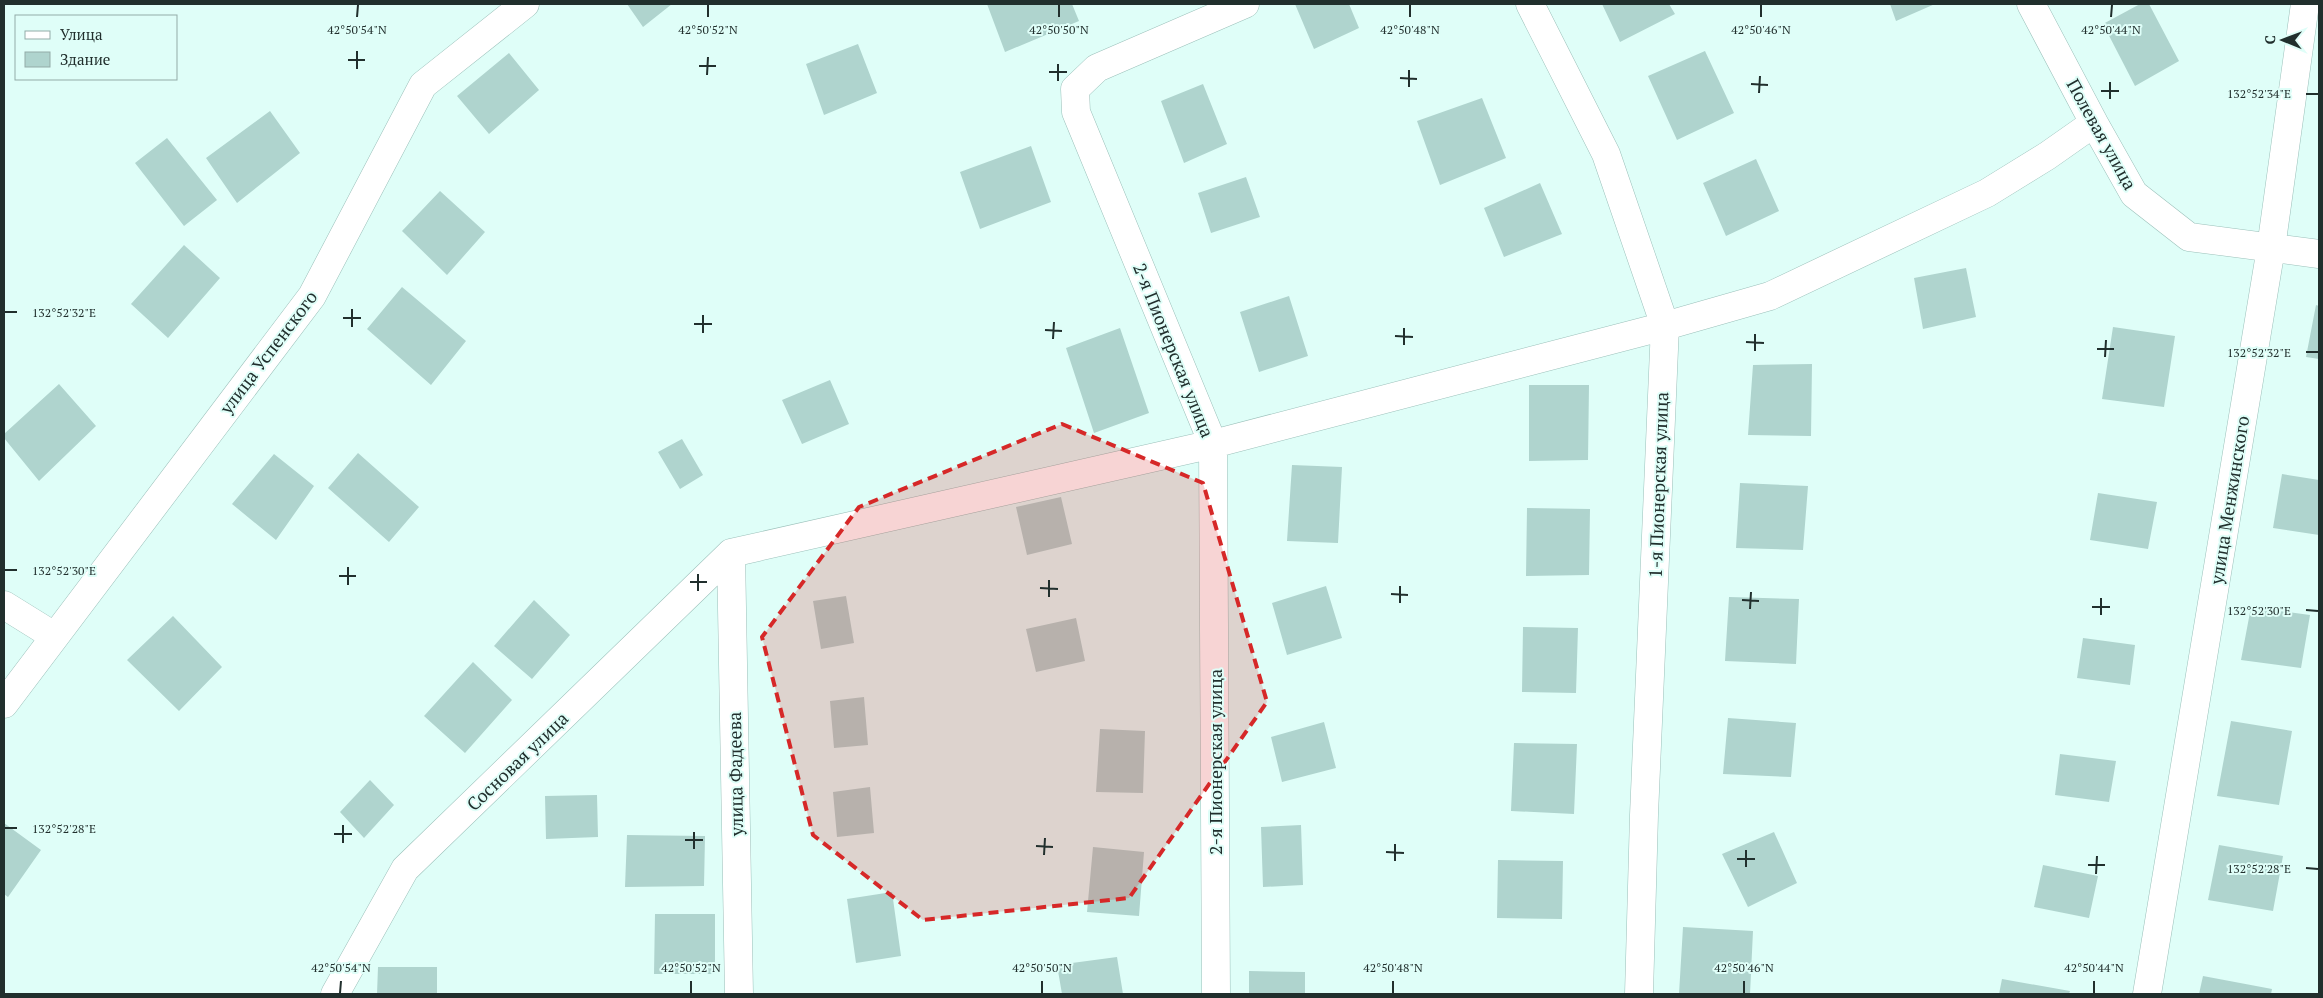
<svg xmlns="http://www.w3.org/2000/svg" width="2323" height="998" viewBox="0 0 2323 998" font-family="'PT Serif',serif">
	<style>
		.building { fill: #afd4ce }
		.lines { fill: none; stroke-linecap: round; stroke-linejoin: round }
		.street-casing { stroke: #9bc0ba; stroke-width: 29 }
		.street { stroke: #fff; stroke-width: 28 }
		.marked { fill: #d62828; fill-opacity: 0.2; stroke: #d62828; stroke-width: 4; stroke-dasharray: 10 6; stroke-linejoin: round }
		.ticks { fill: none; stroke: #212f2d; stroke-width: 2 }
		.labels { text-anchor: middle; dominant-baseline: central; stroke-width: 4; stroke-linejoin: round; paint-order: stroke }
		.street-label { font-size: 18px; fill: #212f2d; stroke: #dffef8 }
		.ticks-label { font-size: 12px; text-anchor: middle; fill: #212f2d; stroke: #dffef8; stroke-width: 4; stroke-linejoin: round; paint-order: stroke }
	</style>
	<rect width="100%" height="100%" fill="#dffef8"/>
	<path class="building" d="M627,4H672L643,27Z
		M987,4H1072L1079,21L1005,52Z
		M1295,4H1349L1359,28L1314,49Z
		M1602,4H1669L1675,14L1620,42Z
		M1890,4H1935L1896,21Z
		M2140,4H2149L2179,61L2135,86L2103,24Z
		M858,44L877,93L824,115L806,64Z
		M1705,51L1734,113L1677,140L1648,76Z
		M509,53L539,90L489,134L457,96Z
		M1203,84L1227,144L1184,163L1161,101Z
		M1482,98L1506,158L1440,185L1417,121Z
		M270,111L300,153L237,203L206,158Z
		M167,138L217,200L184,226L135,163Z
		M1031,146L1051,202L980,229L960,172Z
		M1756,159L1779,211L1726,236L1703,183Z
		M1246,177L1260,217L1211,233L1198,193Z
		M1540,183L1562,234L1504,257L1484,208Z
		M440,191L485,232L447,275L402,231Z
		M184,245L220,278L168,338L131,304Z
		M1966,268L1976,317L1923,329L1914,278Z
		M402,287L466,341L431,385L367,329Z
		M1289,296L1308,356L1259,372L1240,312Z
		M2316,305L2319,306V359L2306,357Z
		M2113,327L2175,336L2164,407L2102,399Z
		M1120,328L1149,413L1094,433L1066,348Z
		M1812,364L1811,436L1748,435L1753,365Z
		M830,380L849,424L802,444L782,400Z
		M59,384L96,426L39,481L4,438V434Z
		M1529,385H1589L1588,460L1529,461Z
		M682,439L703,475L680,489L658,452Z
		M358,453L419,507L389,542L328,488Z
		M274,454L314,486L276,540L232,504Z
		M1292,465L1342,467L1338,543L1287,541Z
		M2282,474L2319,480V535L2273,528Z
		M1740,483L1808,486L1803,550L1736,548Z
		M2098,493L2157,502L2148,549L2090,540Z
		M1061,497L1072,544L1027,555L1016,507Z
		M1527,508L1590,509L1589,575L1526,576Z
		M1326,586L1342,638L1287,655L1272,603Z
		M846,596L854,643L821,649L813,601Z
		M1729,597L1799,599L1796,664L1725,661Z
		M534,600L570,635L532,679L494,646Z
		M2251,607L2310,615L2301,668L2241,660Z
		M173,616L222,667L179,711L127,660Z
		M1076,618L1085,661L1036,672L1026,629Z
		M1523,627L1578,628L1576,693L1522,692Z
		M2083,638L2135,645L2130,685L2077,678Z
		M473,662L512,700L465,753L424,716Z
		M864,697L868,745L834,748L830,701Z
		M1728,718L1796,723L1791,777L1723,774Z
		M2231,721L2292,731L2279,805L2217,796Z
		M1324,722L1336,768L1282,782L1271,737Z
		M1100,729L1145,731L1143,793L1096,792Z
		M1514,743L1577,744L1574,814L1511,811Z
		M2060,754L2116,761L2109,802L2055,795Z
		M370,780L394,805L364,838L340,812Z
		M870,787L874,833L837,837L833,792Z
		M597,795L598,837L546,839L545,796Z
		M4,823L41,850L8,897L4,894Z
		M1301,825L1303,885L1263,887L1261,827Z
		M1774,832L1797,883L1748,907L1722,854Z
		M627,835L705,836L704,886L625,887Z
		M2219,845L2283,856L2273,911L2208,900Z
		M1093,847L1144,852L1139,916L1087,912Z
		M1498,860L1563,861L1562,919L1497,918Z
		M2043,865L2098,876L2089,918L2034,907Z
		M892,892L901,956L856,963L847,899Z
		M655,914H715V974H654Z
		M1683,927L1753,931L1750,994H1679Z
		M1117,957L1123,994H1062L1057,965Z
		M378,967H437V994H377Z
		M1249,971L1305,972V994H1249Z
		M2203,976L2272,989L2271,994H2199Z
		M2002,979L2070,991L2069,994H1999Z"/>
	<g class="lines">
		<defs>
			<path id="street" d="M1530,4L1606,154L1665,326L1644,815L1639,994
				M2031,4L2094,123L2134,194L2189,237L2319,254
				M731,553L1213,444L1665,326L1770,296L1987,193L2047,156L2094,123
				M731,553L739,994
				M4,605L54,636
				M4,704L312,296L423,85L525,4
				M335,994L405,869L731,553
				M1216,994L1213,444L1076,112L1075,89L1097,68L1245,4
				M2147,994L2271,248L2305,4"/>
		</defs>
		<use href="#street" class="street-casing"/>
		<use href="#street" class="street"/>
	</g>
	<path class="marked" d="M1062,424L1203,483L1267,702L1129,898L923,920L813,835L762,637L859,507Z"/>
	<path class="ticks" d="M357,17L358,5M708,17V5M1059,17V5M1410,17V5M1761,17V5M2111,17L2112,5M348,60H365M699,66H716M357,69V51M1049,72H1067M707,75L708,57M1400,78L1417,79M1058,81V64M1751,84L1768,85M1409,87V70M2101,91H2119M1759,93L1760,76M2306,94H2318M2110,99V82M5,312H17M343,318H361M694,324H712M352,327V309M1045,330L1062,331M703,333V315M1395,336L1413,337M1053,339L1054,322M1746,342L1764,343M1404,345V328M2097,349H2114M1755,351V334M2306,352H2318M2105,357L2106,340M5,570H17M339,576H356M690,582H707M348,585V567M1040,588L1058,589M698,591V574M1391,594L1408,595M1049,597V580M1742,600L1759,601M1400,603V586M2092,607H2110M1750,609L1751,592M2306,610L2318,611M2101,615V598M5,828H17M334,834H352M685,840H703M343,843V825M1036,846L1053,847M694,849V832M1386,852L1404,853M1044,855L1045,838M1737,859H1755M1395,861V844M2088,865H2105M1746,867V850M2306,868L2318,869M2096,874L2097,856M340,993L341,981M691,993V981M1042,993V981M1393,993V981M1744,993V981M2094,993V981"/>
	<g class="labels">
		<g class="street-label">
			<text transform="translate(2102 134) rotate(61)">Полевая улица</text>
			<text transform="translate(1174 350) rotate(68)">2-я Пионерская улица</text>
			<text transform="translate(268 352) rotate(-53)">улица Успенского</text>
			<text transform="translate(1658 485) rotate(-88)">1-я Пионерская улица</text>
			<text transform="translate(2229 500) rotate(-81)">улица Менжинского</text>
			<text transform="translate(517 761) rotate(-44)">Сосновая улица</text>
			<text transform="translate(1215 762) rotate(-90)">2-я Пионерская улица</text>
			<text transform="translate(735 774) rotate(-91)">улица Фадеева</text>
		</g>
	</g>
	<g class="ticks-label">
		<text x="357" y="34">42°50'54"N</text>
		<text x="708" y="34">42°50'52"N</text>
		<text x="1059" y="34">42°50'50"N</text>
		<text x="1410" y="34">42°50'48"N</text>
		<text x="1761" y="34">42°50'46"N</text>
		<text x="2111" y="34">42°50'44"N</text>
		<text x="2259" y="98">132°52'34"E</text>
		<text x="64" y="317">132°52'32"E</text>
		<text x="2259" y="357">132°52'32"E</text>
		<text x="64" y="575">132°52'30"E</text>
		<text x="2259" y="615">132°52'30"E</text>
		<text x="64" y="833">132°52'28"E</text>
		<text x="2259" y="873">132°52'28"E</text>
		<text x="341" y="972">42°50'54"N</text>
		<text x="691" y="972">42°50'52"N</text>
		<text x="1042" y="972">42°50'50"N</text>
		<text x="1393" y="972">42°50'48"N</text>
		<text x="1744" y="972">42°50'46"N</text>
		<text x="2094" y="972">42°50'44"N</text>
	</g>
	<rect width="2323" height="998" fill="none" stroke="#212f2d" stroke-width="10"/>
	<rect x="15" y="15" width="162" height="65" fill="#dffef8" stroke="#93aba7"/>
	<rect x="25" y="31" width="25" height="8" fill="#ffffff" stroke="#93aba7"/>
	<text x="60" y="40" font-size="15" fill="#212f2d">Улица</text>
	<rect x="25" y="52" width="25" height="15" fill="#afd4ce" stroke="#93aba7"/>
	<text x="60" y="65" font-size="15" fill="#212f2d">Здание</text>
	<g transform="translate(2283 40) rotate(271)" stroke="#dffef8" stroke-width="4" paint-order="stroke">
	<path d="M0-4L9 19L0 12L-9 19Z" fill="#212f2d"/>
	<text y="-8" font-size="14" font-weight="bold" text-anchor="middle" fill="#212f2d">С</text>
	</g>
</svg>
